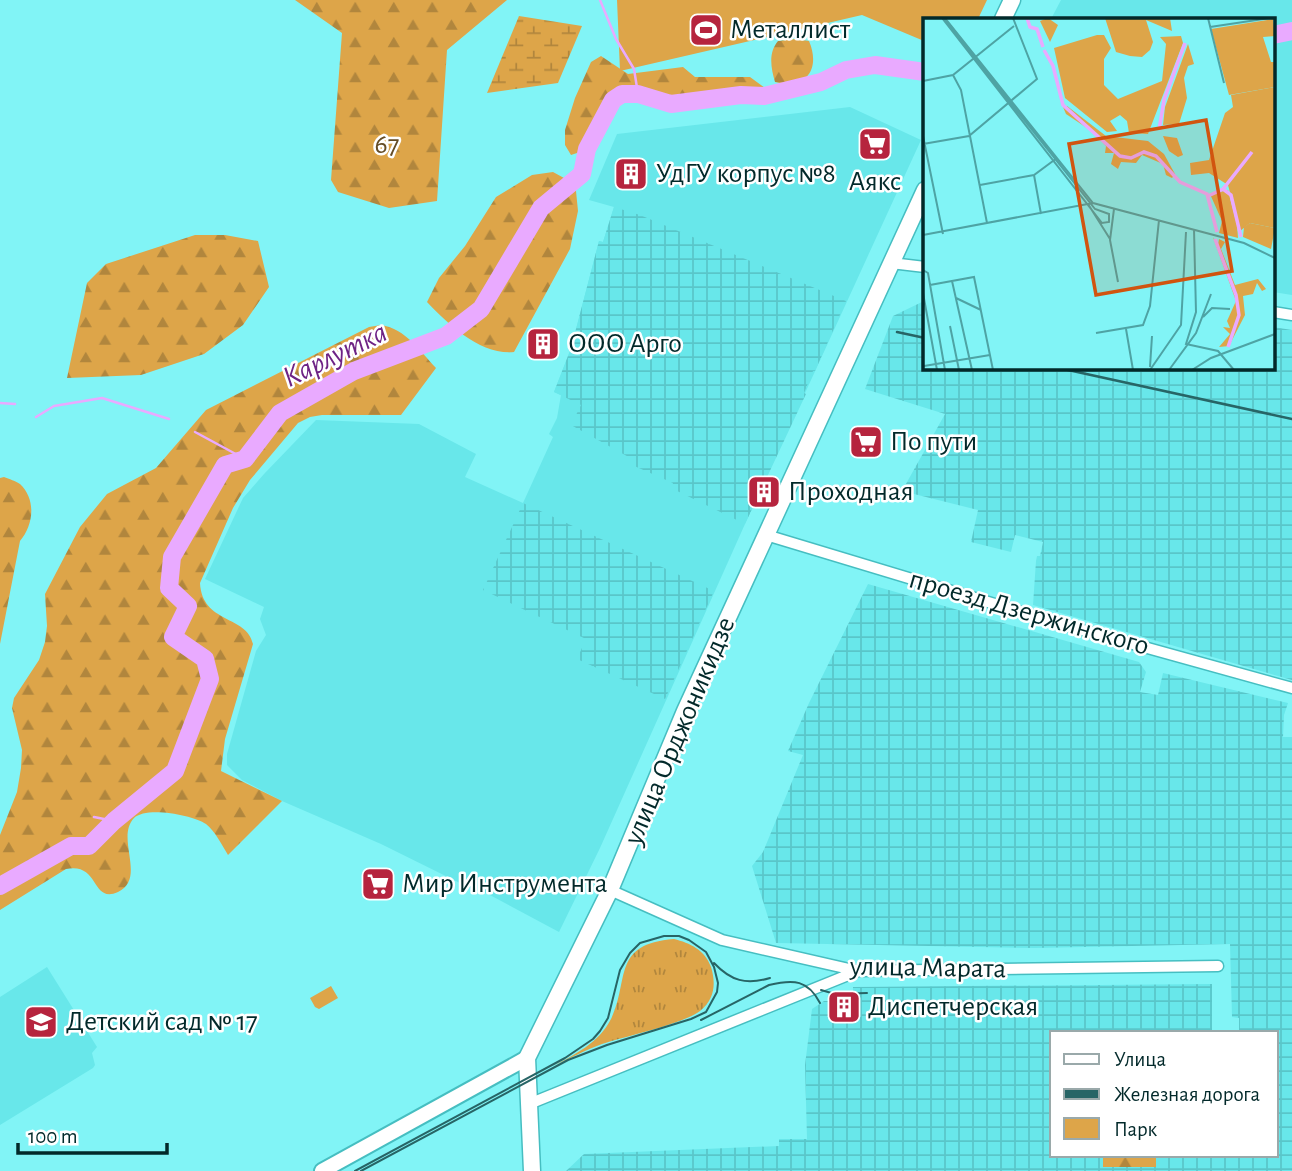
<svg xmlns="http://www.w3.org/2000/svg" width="1292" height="1171" viewBox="0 0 1292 1171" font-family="'Alegreya Sans',sans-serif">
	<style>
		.built { fill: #68e7ea }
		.industrial { fill: url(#industrial-grid) }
		.grass { fill: url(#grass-tufts) }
		.forest { fill: url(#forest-firs) }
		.wetland { fill: url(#wetland-marsh) }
		.park { fill: #dda549 }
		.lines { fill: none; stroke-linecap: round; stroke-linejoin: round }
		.stream { stroke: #e9aaff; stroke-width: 2.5 }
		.river { stroke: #e9aaff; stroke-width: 18 }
		.street-casing { stroke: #46bec1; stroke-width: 13 }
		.secondary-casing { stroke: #46bec1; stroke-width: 18 }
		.primary-casing { stroke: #46bec1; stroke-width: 19 }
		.street { stroke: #fff; stroke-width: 10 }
		.secondary { stroke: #fff; stroke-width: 14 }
		.primary { stroke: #fff; stroke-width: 16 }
		.tram { stroke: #276566; stroke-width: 2 }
		.rail { stroke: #276566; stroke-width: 2.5 }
		.labels { text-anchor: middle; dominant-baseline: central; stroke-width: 5; stroke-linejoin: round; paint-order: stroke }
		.poi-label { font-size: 28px; fill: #02292a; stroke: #fff; text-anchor: start }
		.park-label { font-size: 28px; fill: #654c25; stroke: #fff }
		.street-label { font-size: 28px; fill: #02292a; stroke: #fff }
		.water-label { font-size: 30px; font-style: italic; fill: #6e2385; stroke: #fff }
		.inset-river { fill: none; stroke: #e9aaff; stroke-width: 3.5 }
		.inset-road { fill: none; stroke: #4ea3a4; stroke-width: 2 }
		.view { fill: #d1540f; fill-opacity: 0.15; stroke: #d1540f; stroke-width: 3.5 }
		.inset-edge { fill: none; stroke: #02292a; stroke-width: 3.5 }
	</style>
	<defs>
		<pattern id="industrial-grid" width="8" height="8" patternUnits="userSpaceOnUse" patternTransform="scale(1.75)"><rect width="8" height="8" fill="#68e7ea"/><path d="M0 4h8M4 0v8" fill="none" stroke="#59c6c9"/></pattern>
		<pattern id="grass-tufts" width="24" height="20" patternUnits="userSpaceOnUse" patternTransform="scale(1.75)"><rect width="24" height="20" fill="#dda549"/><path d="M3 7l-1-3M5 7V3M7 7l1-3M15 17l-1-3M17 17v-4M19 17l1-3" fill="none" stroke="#b1863d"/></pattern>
		<pattern id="forest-firs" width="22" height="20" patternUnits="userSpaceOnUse" patternTransform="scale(1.75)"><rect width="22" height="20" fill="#dda549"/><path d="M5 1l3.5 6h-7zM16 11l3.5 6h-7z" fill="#b1863d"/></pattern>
		<pattern id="wetland-marsh" width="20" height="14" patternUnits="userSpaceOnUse" patternTransform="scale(1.75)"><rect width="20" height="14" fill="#dda549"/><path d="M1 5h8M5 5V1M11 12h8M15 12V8" fill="none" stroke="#b1863d"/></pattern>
	</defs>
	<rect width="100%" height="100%" fill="#81f4f6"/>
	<path class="built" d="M1061,0H1292V24L1273,27V19H1051Z
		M1292,39V295L1273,292V41Z
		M850,107L921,140L745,524L600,848L559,932L488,894L474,890L381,844L282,801L242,780L227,765V754L256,651L266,635L260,619L264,607L205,579L243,498L264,474L316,420L419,424L476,454L465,477L523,503L553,437L549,434L557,418L561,395L554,392L571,349L599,241L603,242L614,207L589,200L617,134Z
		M47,967L97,1047L92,1053L95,1065L93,1068L0,1125V997Z"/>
	<path class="industrial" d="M614,207L640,215L846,301L815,371H813L804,393L806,394L745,524L671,488L673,483L632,465L634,460L571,425L581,405L554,392L571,348L599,241L603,242Z
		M924,301L925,368H1273V327L1292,330V680L1033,605L1036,561L1037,556H1040L1043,542L1015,535L1011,552L971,542L978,510L902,491L945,414L865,389L893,316Z
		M523,503L714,591L665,699L577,659L586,639L483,590Z
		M868,584L1139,662L1146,672L1140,692L1158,695L1163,673L1288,703L1284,715L1283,737H1292V1171H566L584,1154L779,1146V1139H807L805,1065L812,1009L824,1001H853V987L1212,984V1033H1052V1155H1276V1033H1239V1018L1232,1017L1230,944L1035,948L776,943L752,866L763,852L803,755L788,751L809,703Z"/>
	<path class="grass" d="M674,939C690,943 705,950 711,967C716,983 715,999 700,1011C683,1024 626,1036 602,1044C585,1050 569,1059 553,1066C574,1055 599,1043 611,1019C630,980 611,944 674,939Z"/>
	<path class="forest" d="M295,0H507L447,50L437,201L389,208L338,192L331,180L342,33Z
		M1292,26V39L1273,41V30Z
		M795,39L809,41C821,69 806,90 775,82C771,68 768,53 778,41Z
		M601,56L628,74L683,67L695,77H750L765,88L757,91L671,97L629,89L609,96L580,152L571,155L565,145V130L575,98L591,62Z
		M553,172L564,178L576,191L578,211L570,249L514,352C480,355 449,325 427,302L439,278L465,246L496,197L532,175Z
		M195,235H225L258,241L269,287L243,325L204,354L141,375L67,378L87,283L106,264Z
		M381,325C406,329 420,351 436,368L401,415H322L310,417L298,423L250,480L233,508L200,583C202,624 247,615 253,644L225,739L221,771L282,801L228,855C222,845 215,831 206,824C193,815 146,806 134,818C115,838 147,878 118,892C91,904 100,862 66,869L0,910V835L17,792L21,768L22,750L12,708L14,698L39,660L45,642L47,626L45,594L80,527L107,494L156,468L206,410L369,327Z
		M4,477C9,479 16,481 20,484C37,500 33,526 20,541L0,644V478Z
		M1103,1157H1156V1167H1103Z"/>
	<path class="wetland" d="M519,16L582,26L558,83L487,93Z"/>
	<path class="park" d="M617,0H987L978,19H925L924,41L862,15L620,71Z
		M331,986L338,998L319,1009L315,1007L310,998Z"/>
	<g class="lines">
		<path class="stream" d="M600,0L616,39L634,69L638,94
			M0,403L15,404
			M36,417L54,406L102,398L169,419
			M195,432L245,459
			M94,817L114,821"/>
		<path class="river" d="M1273,35L1292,31
			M0,886L71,846H89L114,821L175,771L210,679L205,659L173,637L188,606L169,588L172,557L225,465L245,459L280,413L354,371L446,336L481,309L541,208L582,174L587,149L613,100L622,94H638L671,104L741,95L764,96L821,82L846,70L875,65L925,72"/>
		<defs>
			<path id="street" d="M891,263L925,267
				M1273,312L1292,315
				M766,535L1061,624L1292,688
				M610,890L722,940L858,971L1218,966
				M529,1104L858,971"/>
			<path id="secondary" d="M322,1171L527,1058"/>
			<path id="primary" d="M1003,19L1012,0
				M532,1171L527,1058L610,890L685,711L925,190"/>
		</defs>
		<use href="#street" class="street-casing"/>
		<use href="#secondary" class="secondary-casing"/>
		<use href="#primary" class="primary-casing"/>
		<use href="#street" class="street"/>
		<use href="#secondary" class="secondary"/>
		<use href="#primary" class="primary"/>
		<path class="tram" d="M714,963C731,981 746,985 770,978
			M821,990L835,994L867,993
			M701,1020L769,985C794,979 808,980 820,1003
			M355,1171L565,1058L593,1039L600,1031L608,1018L620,970L630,953L640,943L664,936H679L689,940L706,952L714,967L718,983L717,992L706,1012L691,1019L607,1045L568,1060L361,1171"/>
		<path class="rail" d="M897,332L925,338
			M1059,368L1292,419"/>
	</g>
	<defs>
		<symbol id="stadium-square" viewBox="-11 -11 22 22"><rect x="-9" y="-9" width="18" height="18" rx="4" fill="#b6243e" stroke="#fff"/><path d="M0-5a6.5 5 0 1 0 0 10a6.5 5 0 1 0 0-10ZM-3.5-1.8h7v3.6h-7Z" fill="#fff"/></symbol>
		<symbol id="supermarket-square" viewBox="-11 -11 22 22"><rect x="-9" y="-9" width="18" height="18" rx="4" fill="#b6243e" stroke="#fff"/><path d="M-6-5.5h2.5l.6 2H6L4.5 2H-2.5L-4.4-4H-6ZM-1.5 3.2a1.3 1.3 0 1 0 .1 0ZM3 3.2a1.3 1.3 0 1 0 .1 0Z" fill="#fff"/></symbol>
		<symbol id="building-square" viewBox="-11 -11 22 22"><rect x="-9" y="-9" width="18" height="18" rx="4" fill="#b6243e" stroke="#fff"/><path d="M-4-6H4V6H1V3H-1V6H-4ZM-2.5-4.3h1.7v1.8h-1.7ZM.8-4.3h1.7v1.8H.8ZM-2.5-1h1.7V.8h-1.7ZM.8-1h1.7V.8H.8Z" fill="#fff"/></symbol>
		<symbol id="school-square" viewBox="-11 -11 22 22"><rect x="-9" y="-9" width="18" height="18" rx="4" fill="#b6243e" stroke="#fff"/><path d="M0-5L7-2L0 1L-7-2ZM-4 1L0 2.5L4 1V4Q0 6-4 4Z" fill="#fff"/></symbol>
	</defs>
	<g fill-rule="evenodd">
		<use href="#stadium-square" x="687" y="11" width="38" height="38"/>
		<use href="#supermarket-square" x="856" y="125" width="38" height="38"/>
		<use href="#building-square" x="612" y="155" width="38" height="38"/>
		<use href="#building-square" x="524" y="325" width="38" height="38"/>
		<use href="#supermarket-square" x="847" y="423" width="38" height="38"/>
		<use href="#building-square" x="745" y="473" width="38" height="38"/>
		<use href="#supermarket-square" x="359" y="865" width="38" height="38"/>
		<use href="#building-square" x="825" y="988" width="38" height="38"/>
		<use href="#school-square" x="22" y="1003" width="38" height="38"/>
	</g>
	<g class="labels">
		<g class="poi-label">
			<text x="730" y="30">Металлист</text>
			<text x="656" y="174">УдГУ корпус №8</text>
			<text x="875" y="182" text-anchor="middle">Аякс</text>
			<text x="568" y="344">ООО Арго</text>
			<text x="890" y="442">По пути</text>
			<text x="788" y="492">Проходная</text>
			<text x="402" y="884">Мир Инструмента</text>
			<text x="868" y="1007">Диспетчерская</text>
			<text x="66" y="1022">Детский сад № 17</text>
		</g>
		<g class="park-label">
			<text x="387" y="145">67</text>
		</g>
		<g class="street-label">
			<text transform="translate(1029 613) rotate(16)">проезд Дзержинского</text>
			<text transform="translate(680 731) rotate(-67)">улица Орджоникидзе</text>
			<text transform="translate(928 968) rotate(1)">улица Марата</text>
		</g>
		<g class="water-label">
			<text transform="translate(335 355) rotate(-26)">Карлутка</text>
		</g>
	</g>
	<g transform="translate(923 18)">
		<rect width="352" height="352" fill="#81f4f6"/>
		<path d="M125,0L135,7L127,24L117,3ZM174,17H181L188,30L181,41V67L195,81L239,63L243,26L237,19L258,18L260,25L225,116L206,115L204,103L197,97L187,103L194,113L184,114L142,80L131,30ZM265,26L271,46L265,48L261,60L264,80L256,106L240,107L242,89ZM352,69V210L327,205L317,213L305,167L286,155L268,157L267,145L286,142L302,95L310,89L308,77ZM144,88L183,118L225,123L241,136L252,156L249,160L243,157L240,146L219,137L213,145L198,144L195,151L188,146L191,135H182L183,128L173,116L143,96L140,89ZM240,118L254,120L260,137L255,139L246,133ZM290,219L295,227L296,221L302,224L298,231L312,267L335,261L343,271L339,273L334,265L330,276L320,278L322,297L306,328L296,329L307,316L300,309L307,310L304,303L313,283Z" fill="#dda549"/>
		<path d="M182,0H247L249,13L223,2L230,24L227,32L219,39L207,38L193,34ZM305,172L314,207L315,220L296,215L299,203L287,176ZM327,205L352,210L348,231L320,219L321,209Z" fill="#dda549"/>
		<path d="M350,1L352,18L340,19L348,44H352V69L306,77L288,11Z" fill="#dda549"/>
		<path class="inset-river" d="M104,0L107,9L114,11L120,29M121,32L130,48L140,87L197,138L208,140L221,134L233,138L257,164L284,176L294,214M236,112L241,82L262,25M300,171L308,177L318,219M285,178L300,171L329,134M292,221L313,277L316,297L305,329"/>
		<path class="inset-road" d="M19,0L179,205L186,204V196L172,191L20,0M22,0L170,185L321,225L352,240M285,0L301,65M287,9L347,0M30,57L38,72L64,205M0,63L30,57L91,8M0,118L20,216M0,126L46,118L114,61L90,0M111,157L118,196M57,167L111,157L134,140M165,186L187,221M191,191L187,222L195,264M271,211L273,294L263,326L295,333L311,352M0,217L170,185M0,252L5,255L22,352M29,263L49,352M7,267L51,259L70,352M0,275L14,352M33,280L58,292M280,299L289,290L307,291M27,308L36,352M203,311L210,352M173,315L220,307L227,288L236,202M1,348L67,337M227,349L229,318M227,352L258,307L263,214M246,352L273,315L288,276M269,352L288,340L352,316"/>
		<path class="view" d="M283,102L309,253L173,277L146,126Z"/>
		<rect width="352" height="352" class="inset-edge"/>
	</g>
	<rect x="1050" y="1031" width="228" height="126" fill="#ffffff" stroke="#9aa9aa" stroke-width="2"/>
	<rect x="1064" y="1054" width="35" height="10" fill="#ffffff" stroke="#9aa9aa" stroke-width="2"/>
	<text x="1114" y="1066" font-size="21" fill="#02292a">Улица</text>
	<rect x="1064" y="1089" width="35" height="10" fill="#276566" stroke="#9aa9aa" stroke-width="2"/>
	<text x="1114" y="1101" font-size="21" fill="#02292a">Железная дорога</text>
	<rect x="1064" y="1118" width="35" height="21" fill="#dda549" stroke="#9aa9aa" stroke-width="2"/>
	<text x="1114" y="1136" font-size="21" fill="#02292a">Парк</text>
	<path d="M18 1143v10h149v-10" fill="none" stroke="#02292a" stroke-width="3.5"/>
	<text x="28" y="1143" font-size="21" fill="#02292a" stroke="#ffffff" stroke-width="5" paint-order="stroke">100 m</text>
</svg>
